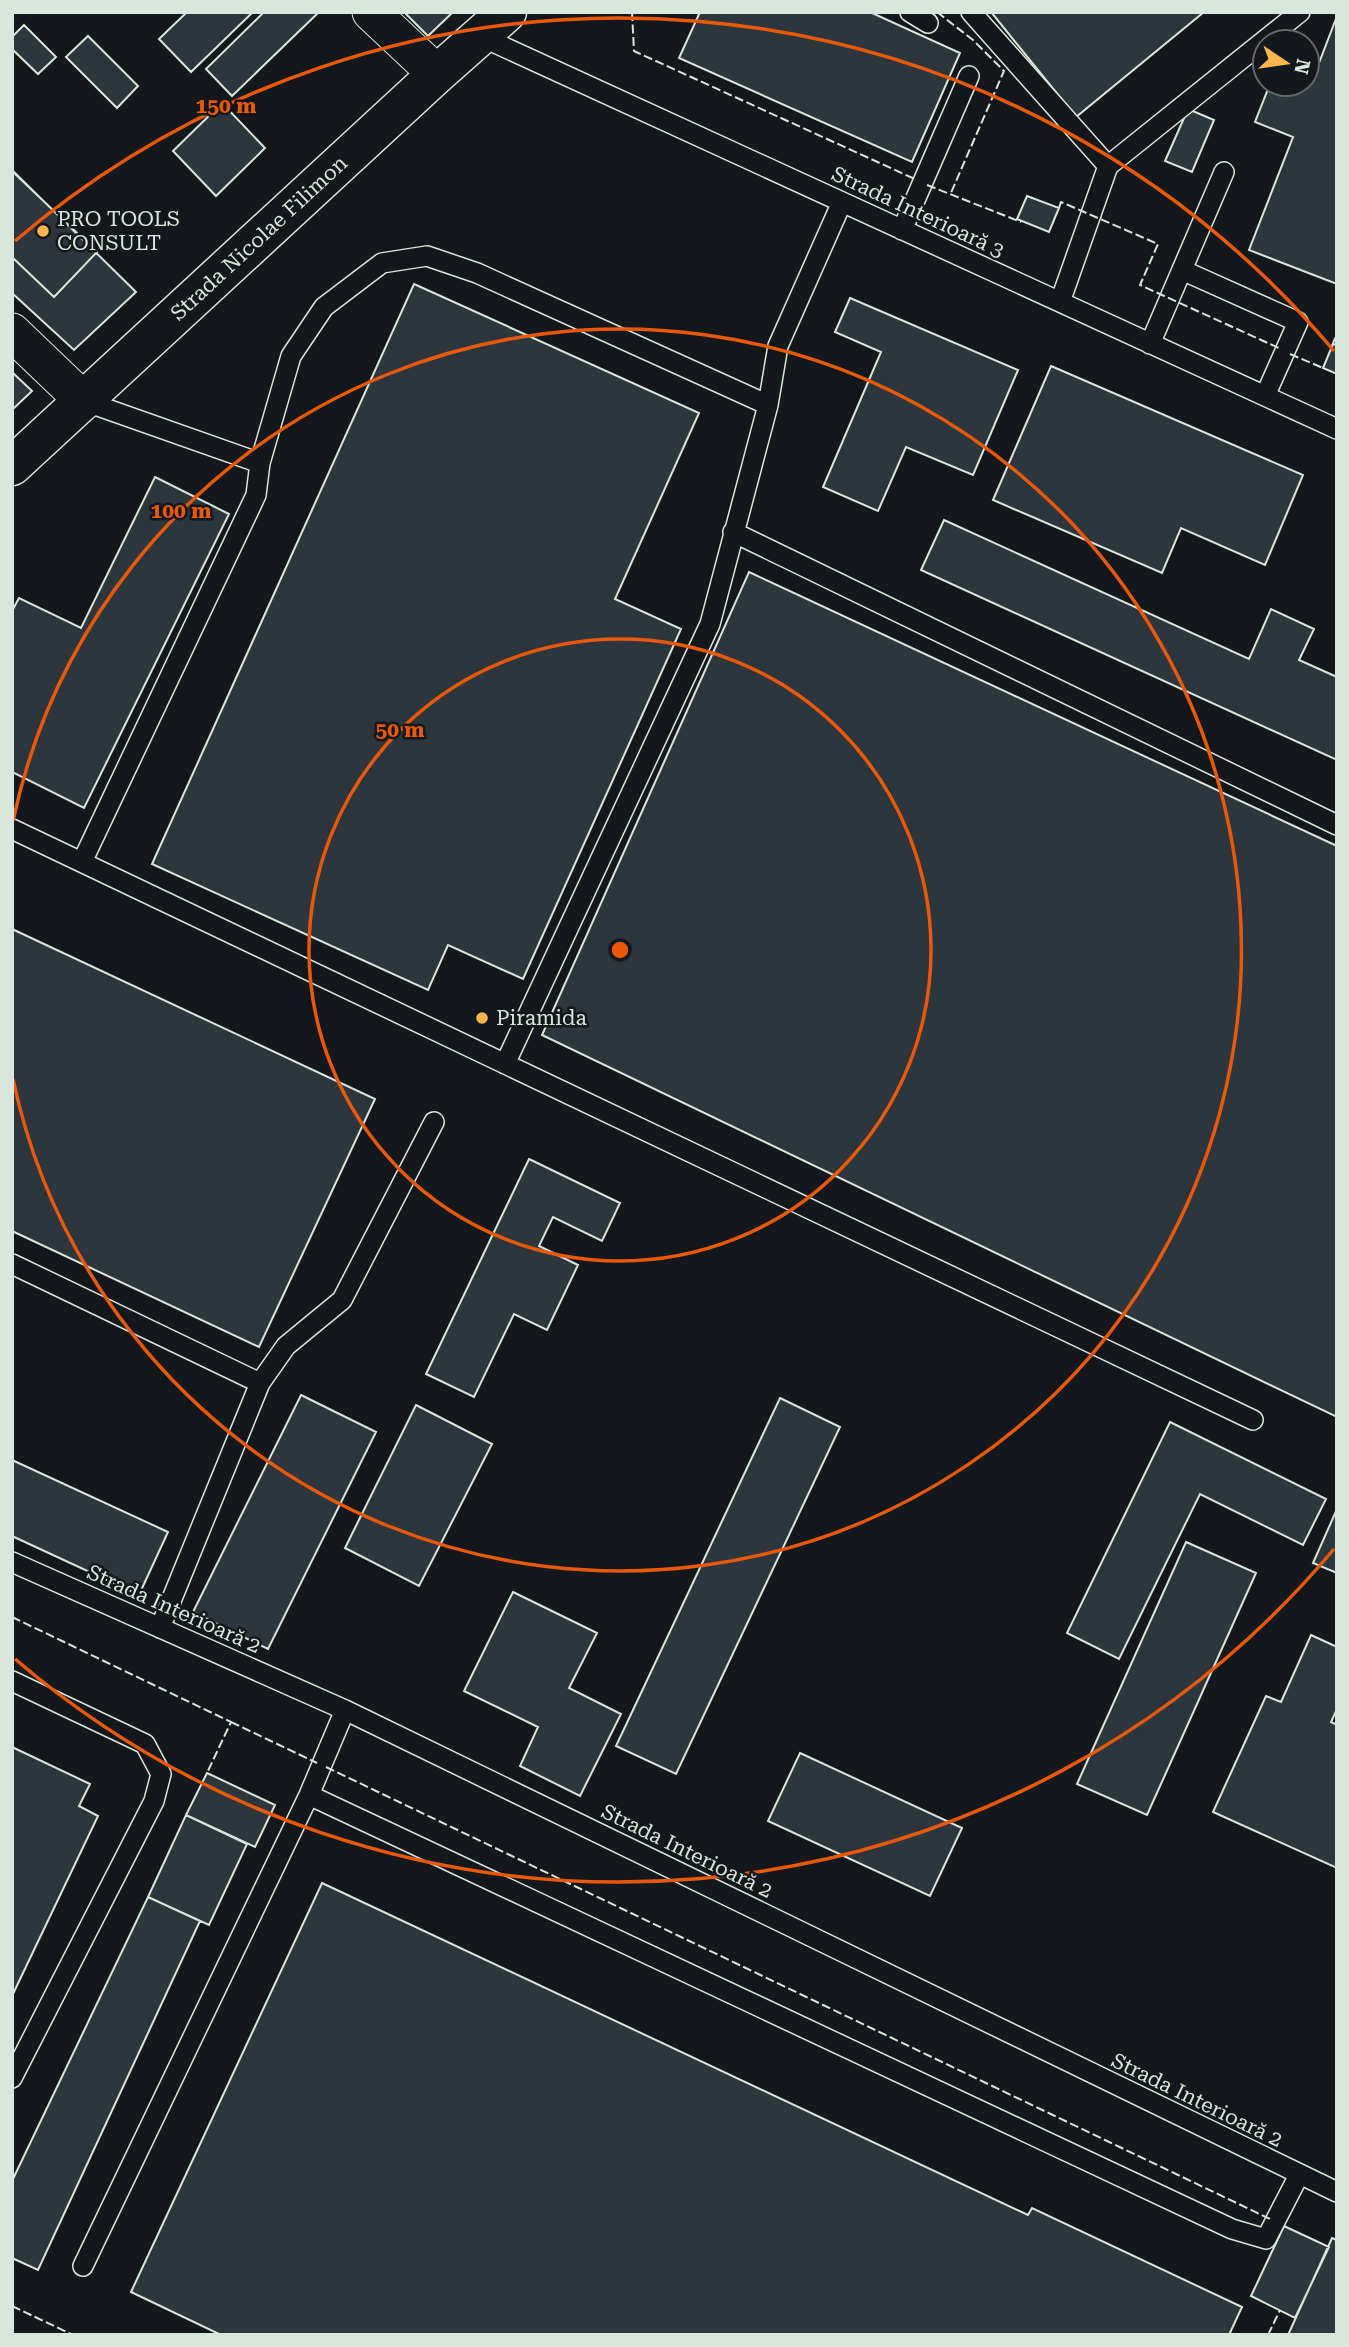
<svg xmlns="http://www.w3.org/2000/svg" width="1349" height="2347" viewBox="0 0 1349 2347" font-family="'Roboto Serif',serif">
	<style>
		.building { fill: #2c363c; stroke: #d8e6dc; stroke-width: 2 }
		.lines { fill: none; stroke-linecap: round; stroke-linejoin: round }
		.lane-casing { stroke: #d8e6dc; stroke-width: 22 }
		.street-casing { stroke: #d8e6dc; stroke-width: 39 }
		.secondary-casing { stroke: #d8e6dc; stroke-width: 41 }
		.lane { stroke: #14181c; stroke-width: 19 }
		.street { stroke: #14181c; stroke-width: 37 }
		.secondary { stroke: #14181c; stroke-width: 38 }
		.fence { stroke: #d8e6dc; stroke-width: 2; stroke-dasharray: 9 3.5; stroke-linecap: butt }
		.ring { fill: none; stroke: #e8590c; stroke-width: 3.5 }
		.poi-dot { fill: #ffb74d; stroke: #14181c; stroke-width: 2.5 }
		.labels { text-anchor: middle; dominant-baseline: central; stroke-width: 5; stroke-linejoin: round; paint-order: stroke }
		.street-label { font-size: 21px; fill: #d8e6dc; stroke: #14181c }
		.poi-label { font-size: 21px; fill: #d8e6dc; stroke: #14181c; text-anchor: start }
		.centre { fill: #e8590c; stroke: #14181c; stroke-width: 3.5 }
		.ring-label { font-size: 21px; text-anchor: middle; font-weight: bold; fill: #e8590c; stroke: #14181c; stroke-width: 5; stroke-linejoin: round; paint-order: stroke }
	</style>
	<rect width="100%" height="100%" fill="#14181c"/>
	<path class="building" d="M187,12H253L191,72L159,39Z
		M264,12H319L232,96L206,69Z
		M404,12H453L428,36Z
		M700,12H870L960,53L912,162L679,58Z
		M991,12H1204L1076,117Z
		M1337,16V284L1249,250L1293,137L1255,122L1270,84H1307V58L1319,63Z
		M24,25L56,57L38,74L12,49V37Z
		M88,36L138,86L117,108L66,57Z
		M222,103L265,148L216,196L173,151Z
		M1188,109L1214,120L1192,172L1165,161Z
		M12,170L136,292L74,350L12,293Z
		M12,171L97,252L54,297L12,257Z
		M1027,196L1059,208L1049,232L1017,219Z
		M414,284L699,413L615,599L681,629L523,979L448,945L428,990L152,864Z
		M850,298L1018,370L973,475L906,447L878,511L823,487L881,352L835,332Z
		M1333,344L1337,345V374L1323,368Z
		M1051,366L1303,475L1265,565L1181,528L1162,573L993,500Z
		M12,372L32,391L12,410Z
		M155,477L229,514L84,808L12,772V611L19,598L81,628Z
		M944,520L1249,659L1271,609L1314,629L1299,660L1337,677V760L921,570Z
		M749,572L1337,846V1417L542,1035Z
		M12,929L375,1099L259,1347L12,1231Z
		M529,1159L620,1203L602,1241L553,1217L539,1246L578,1265L547,1330L514,1314L474,1397L426,1374Z
		M301,1395L376,1432L268,1649L193,1612Z
		M780,1398L840,1427L676,1774L616,1746Z
		M416,1405L492,1444L419,1586L345,1548Z
		M1170,1422L1326,1499L1303,1545L1200,1494L1119,1659L1067,1633Z
		M12,1460L168,1532L139,1595L12,1536Z
		M1337,1509V1573L1313,1563Z
		M1186,1542L1256,1573L1147,1815L1077,1784Z
		M513,1592L597,1633L569,1688L621,1714L580,1796L520,1766L538,1727L464,1691Z
		M1311,1635L1337,1647V1709L1331,1722L1337,1725V1868L1213,1812L1266,1696L1281,1702Z
		M12,1747L90,1784L79,1806L98,1816L12,1996Z
		M800,1753L962,1828L930,1896L768,1821Z
		M207,1773L275,1805L255,1847L186,1815Z
		M186,1815L247,1844L209,1925L148,1897Z
		M322,1883L1028,2215L1032,2208L1242,2307L1229,2335H221L131,2292Z
		M148,1897L200,1921L38,2270L12,2258V2181Z
		M1284,2226L1329,2247L1295,2318L1251,2296Z
		M1332,2238L1337,2240V2335H1288Z"/>
	<g class="lines">
		<defs>
			<path id="lane" d="M910,12L928,23
				M971,12L1108,166L1060,302
				M480,36L1337,429
				M1108,166L1300,12
				M902,230L969,76
				M1182,270L1298,322L1265,396
				M1150,344L1224,172
				M84,401L260,463
				M733,532L1337,825
				M12,829L1253,1420
				M82,862L256,495L260,463L291,356L324,307L382,263L427,256L477,273L768,405
				M505,1064L710,624L768,405L778,346L842,202
				M12,1264L260,1383
				M12,1562L345,1710L1337,2192
				M160,1628L260,1383L286,1346L342,1300L434,1122
				M12,1681L145,1744L161,1774L154,1801L12,2078
				M309,1795L1232,2229L1266,2239L1299,2175
				M83,2266L309,1795L345,1710"/>
			<path id="street" d="M371,12L437,74
				M12,332L84,401"/>
			<g id="secondary">
				<path id="s1" d="M12,466L437,74L507,12"/>
			</g>
		</defs>
		<use href="#lane" class="lane-casing"/>
		<use href="#street" class="street-casing"/>
		<use href="#secondary" class="secondary-casing"/>
		<use href="#lane" class="lane"/>
		<use href="#street" class="street"/>
		<use href="#secondary" class="secondary"/>
		<path class="fence" d="M632,12L634,51L917,180
			M937,12L973,40L1004,71L950,195
			M927,185L1021,222
			M1059,208L1061,202L1158,244L1140,285L1281,349
			M1332,346L1337,333
			M1290,354L1323,368L1324,366
			M12,1617L231,1722L207,1773
			M231,1722L317,1763
			M326,1767L1270,2219
			M12,2306L73,2335
			M1268,2335L1280,2310"/>
	</g>
	<g class="ring">
		<circle cx="620" cy="950" r="311"/>
		<path d="M13 821A621 621 0 1 1 13 1079"/>
		<path d="M1334 1549A932 932 0 0 1 15 1659M15 241A932 932 0 0 1 1334 351"/>
	</g>
	<g class="poi-dot">
		<circle cx="43" cy="231" r="7"/>
		<circle cx="482" cy="1018" r="7"/>
	</g>
	<g class="labels">
		<g class="street-label">
			<text transform="translate(918 212) rotate(25)">Strada Interioară 3</text>
			<text stroke="none"><textPath href="#s1" startOffset="336">Strada Nicolae Filimon</textPath></text>
			<text transform="translate(174 1609) rotate(24)">Strada Interioară 2</text>
			<text transform="translate(687 1851) rotate(26)">Strada Interioară 2</text>
			<text transform="translate(1197 2100) rotate(26)">Strada Interioară 2</text>
		</g>
		<g class="poi-label">
			<text x="57" y="219">PRO TOOLS<tspan x="57" dy="24">CONSULT</tspan></text>
			<text x="496" y="1018">Piramida</text>
		</g>
	</g>
	<circle cx="620" cy="950" r="10" class="centre"/>
	<g class="ring-label">
		<text x="226" y="113">150 m</text>
		<text x="181" y="518">100 m</text>
		<text x="400" y="737">50 m</text>
	</g>
	<rect width="1349" height="2347" fill="none" stroke="#d8e6dc" stroke-width="28"/>
	<g transform="translate(1286 63) rotate(103)"><circle r="33" fill="#14181c" stroke="#626a69" stroke-width="2"/>
	<path d="M0-5L12 26L0 18L-12 26Z" fill="#ffb74d"/>
	<text y="-10" font-size="19" font-weight="bold" text-anchor="middle" fill="#d8e6dc">N</text>
	</g>
</svg>
